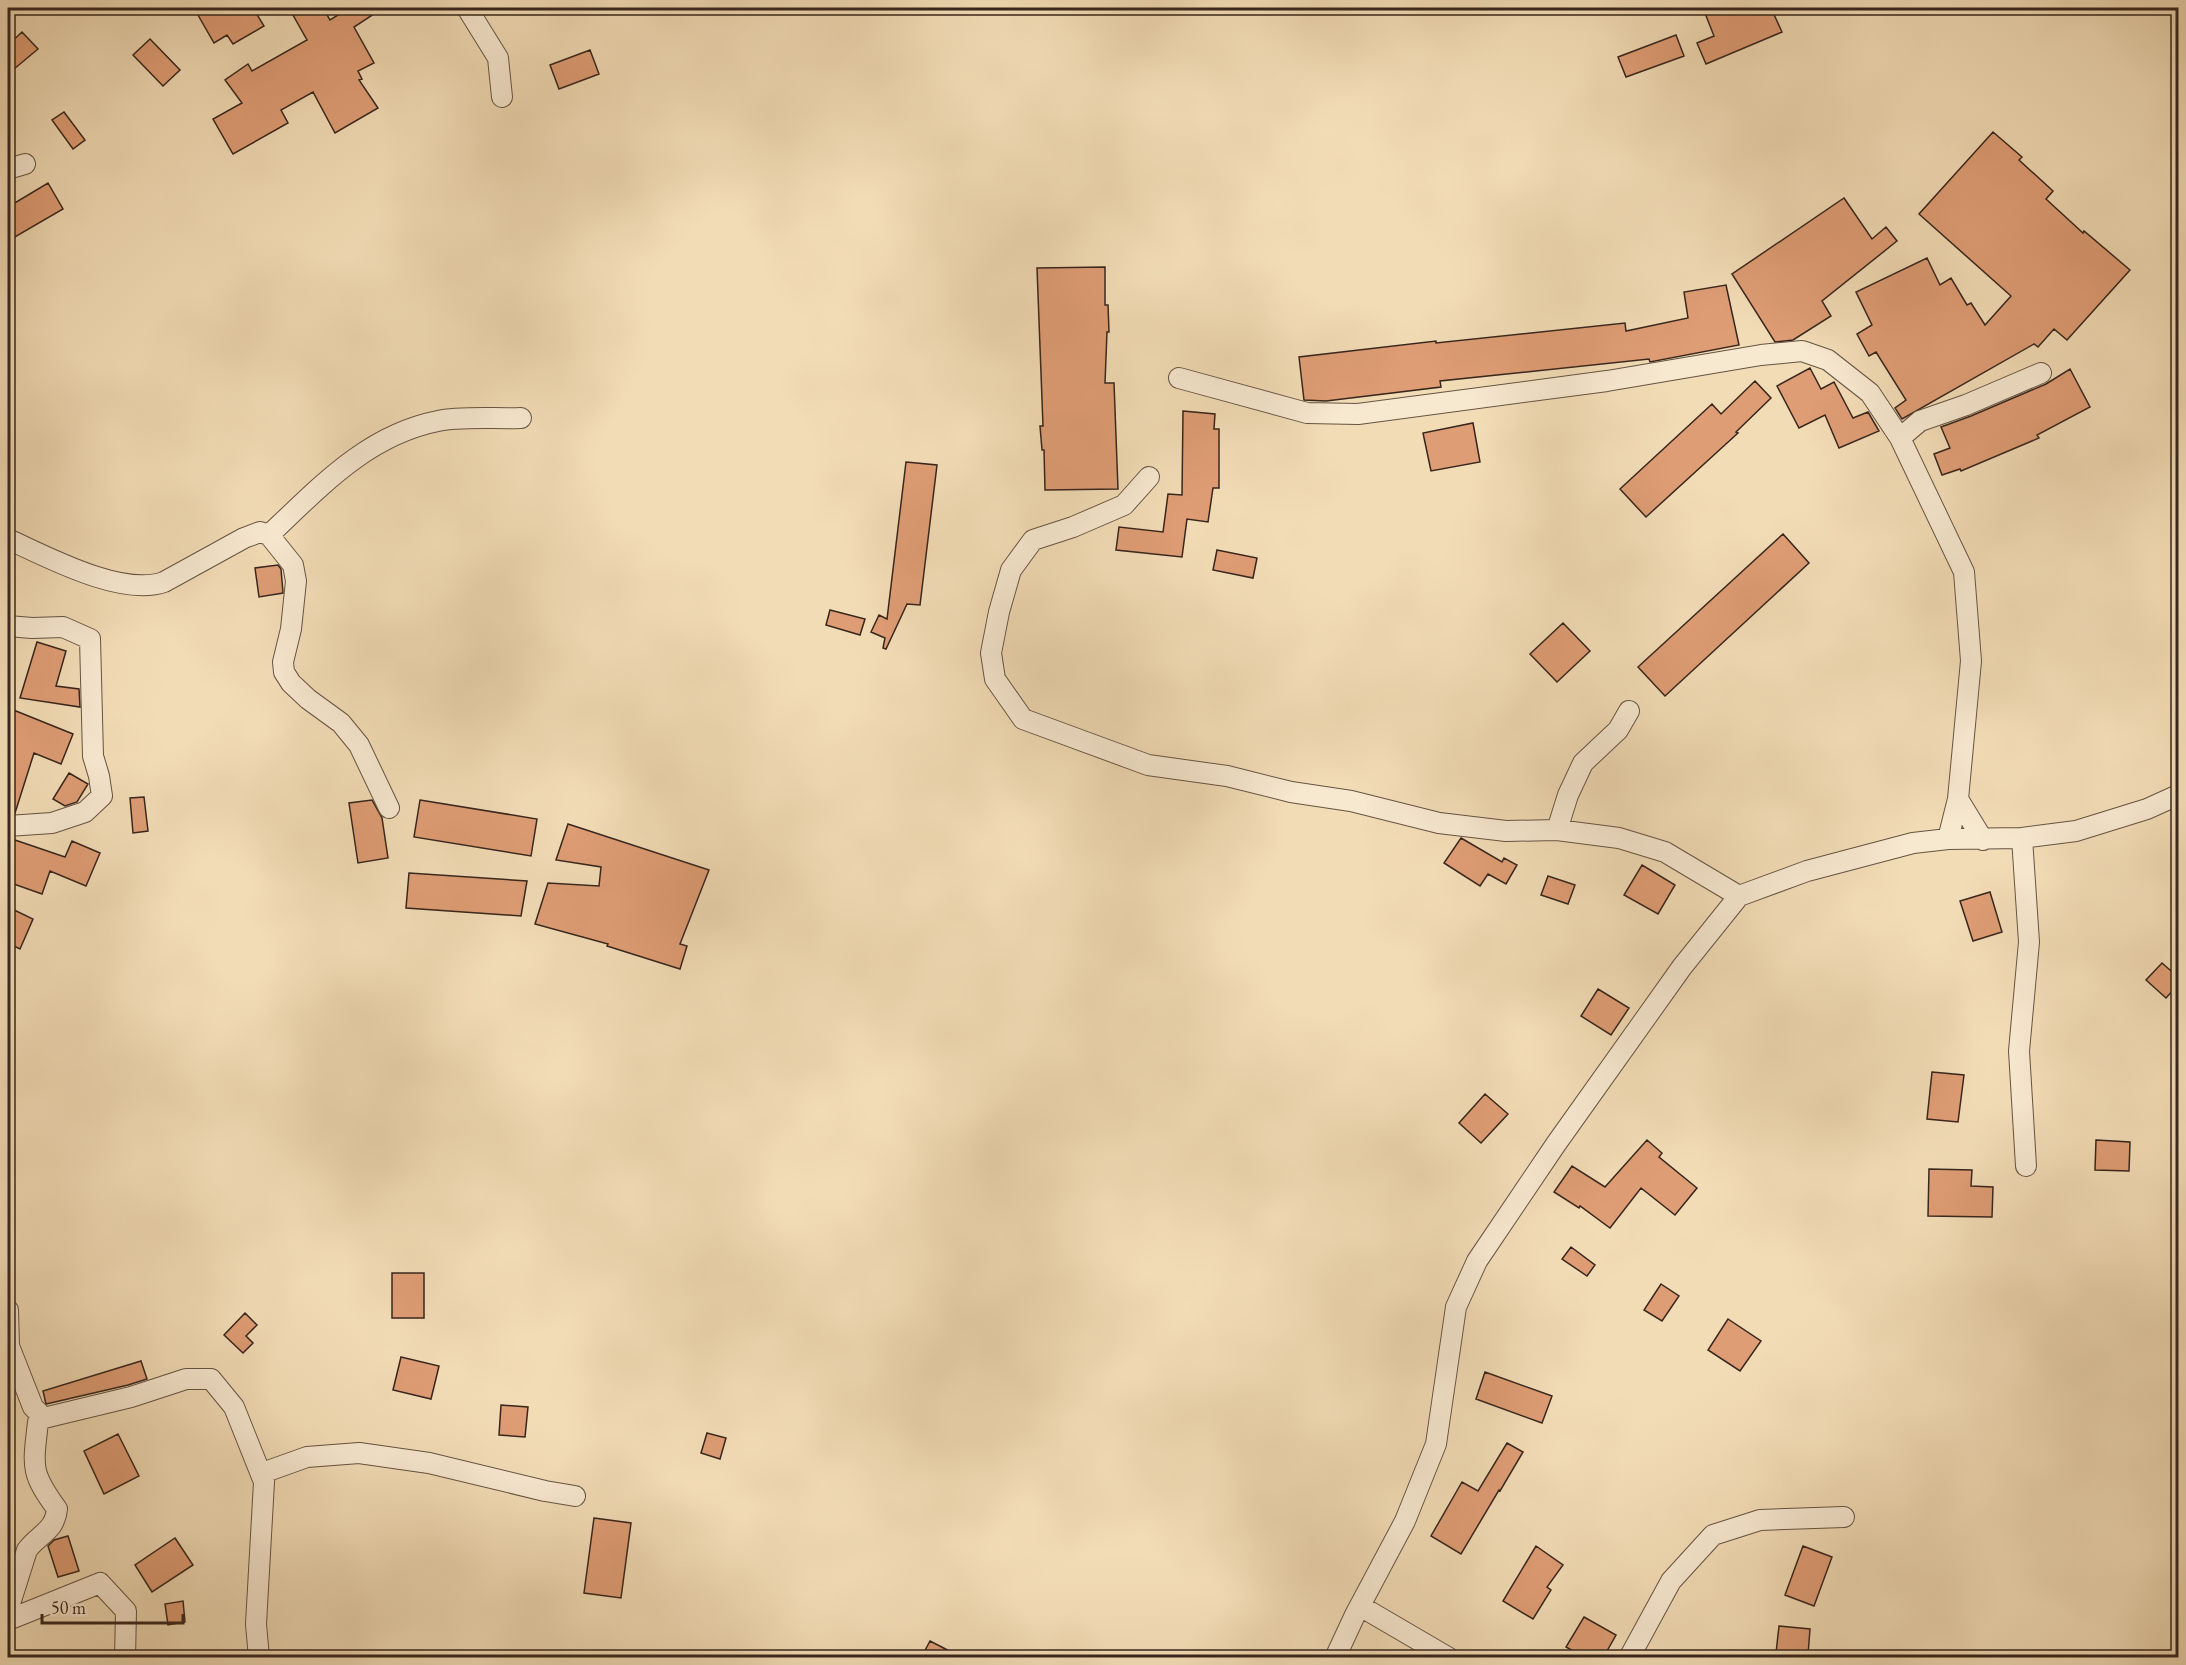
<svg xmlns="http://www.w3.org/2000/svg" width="2186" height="1665" viewBox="0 0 2186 1665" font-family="'EB Garamond',serif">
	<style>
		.building { fill: #df9d75; stroke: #37261d; stroke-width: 1.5 }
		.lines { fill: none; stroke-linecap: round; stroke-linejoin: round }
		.minor-casing { stroke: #665443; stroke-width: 22 }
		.minor { stroke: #f7e8d0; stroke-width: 20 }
	</style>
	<rect width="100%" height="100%" fill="#f2dcb6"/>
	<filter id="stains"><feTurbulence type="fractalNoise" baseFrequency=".00333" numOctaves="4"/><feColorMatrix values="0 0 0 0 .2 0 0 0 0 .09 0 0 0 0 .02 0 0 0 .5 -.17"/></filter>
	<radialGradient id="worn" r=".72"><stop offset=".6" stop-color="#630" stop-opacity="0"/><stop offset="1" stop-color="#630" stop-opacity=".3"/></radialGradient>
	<path class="building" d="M194,8H253L264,26L233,44L227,35L214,43Z
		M289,8H323L330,20L349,8H383L354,27L374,63L358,71L362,79L359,80L378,108L335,133L313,92L281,110L288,123L233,154L213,119L242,103L225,80L248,64L252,71L307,40Z
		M1703,8H1771L1782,32L1706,64L1697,43L1714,36Z
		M22,32L38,49L14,69L8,62V45Z
		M1676,35L1684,56L1626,77L1618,57Z
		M150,39L180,70L163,86L133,55Z
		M590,50L599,74L559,89L550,65Z
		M64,112L85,140L73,149L52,120Z
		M1993,132L2022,157L2019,160L2053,191L2046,199L2083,233L2084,231L2130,270L2067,340L2054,329L2038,347L2034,344L1902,419L1895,408L1906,400L1876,352L1869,356L1857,334L1872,325L1856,292L1927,258L1940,285L1951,278L1967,305L1971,303L1985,325L2011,296L1919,214Z
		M48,183L63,209L8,241V207Z
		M1844,198L1872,239L1886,227L1897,241L1822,301L1831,316L1793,340L1775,342L1732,274Z
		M1105,267V305H1108L1109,332H1107L1105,383H1114L1118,489L1045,490L1044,450H1042L1040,426H1043L1037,268Z
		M1726,285L1739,345L1650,362L1649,359L1440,381L1441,387L1326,401L1304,400L1299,357L1436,341V343L1625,323L1626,331L1688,318L1684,292Z
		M1810,368L1821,389L1834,382L1853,418L1868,412L1879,431L1839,448L1825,415L1799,428L1777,386Z
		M2070,369L2090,407L2037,435L2039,438L1961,471L1960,469L1942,475L1934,454L1950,448L1941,427L1971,416L2046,384Z
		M1755,381L1771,398L1736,432L1738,433L1646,517L1620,489L1712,404L1721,414Z
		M1183,411L1215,414L1214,429H1219V488H1213L1208,522L1187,519L1182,557L1116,550L1119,527L1163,532L1168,494L1182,495Z
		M1473,423L1480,462L1431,471L1423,433Z
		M906,462L937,465L920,605L907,604L886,649L883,648L885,638L871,632L879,615L887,619Z
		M1783,534L1809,563L1665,696L1638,667Z
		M1217,550L1257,558L1253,578L1213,570Z
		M278,565L281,569L283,593L259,597L255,568Z
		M830,610L865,619L860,635L826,625Z
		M1563,623L1590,651L1557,682L1530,654Z
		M37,642L66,651L56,686L79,689L80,707L20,698Z
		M11,709L73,734L61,764L34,753L15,813L8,814V719Z
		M69,773L88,784L77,802L65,806L53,799Z
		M144,797L148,831L133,833L130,798Z
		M372,800L382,818L388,858L358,863L349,803Z
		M420,800L537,819L531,856L414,837Z
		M568,824L709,870L680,944L687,946L680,969L607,946L608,944L535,924L548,883L599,886L601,867L556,860Z
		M1461,838L1502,862L1504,858L1517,865L1506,884L1488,874L1480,886L1444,863Z
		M15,840L65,857L72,841L100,853L86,886L50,871L42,894L8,882V862Z
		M1642,865L1675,885L1658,914L1624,895Z
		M409,873L527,881L521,916L406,908Z
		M1548,876L1575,885L1568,904L1541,895Z
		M1990,892L2002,932L1973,941L1960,901Z
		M8,907L33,919L20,949L8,943Z
		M2162,963L2178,977V985L2166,998L2146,980Z
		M1598,989L1629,1008L1611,1035L1581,1016Z
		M1932,1072L1964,1075L1958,1122L1927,1119Z
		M1485,1094L1508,1114L1481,1143L1459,1123Z
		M1647,1140L1662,1153L1659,1157L1697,1188L1675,1215L1641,1188L1610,1228L1580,1206L1579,1208L1554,1192L1572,1166L1605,1187Z
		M2096,1140L2130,1142L2129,1171L2095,1170Z
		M1929,1169L1972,1170L1971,1186L1993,1187L1992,1217L1928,1216Z
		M1571,1247L1595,1265L1587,1276L1562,1259Z
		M392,1273H424V1318H392Z
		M1661,1284L1679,1296L1662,1321L1644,1310Z
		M245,1313L257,1325L246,1336L253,1343L243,1353L224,1335Z
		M1728,1319L1761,1341L1740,1371L1708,1350Z
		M401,1357L439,1366L431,1399L393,1390Z
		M141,1361L147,1379L128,1385L46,1404L43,1391Z
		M1485,1372L1552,1396L1542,1423L1476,1399Z
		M501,1405L528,1407L525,1437L499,1435Z
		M707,1433L726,1438L720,1459L701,1453Z
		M118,1434L139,1476L104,1494L84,1451Z
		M1507,1443L1523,1452L1500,1491L1499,1490L1461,1554L1431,1536L1462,1482L1478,1491Z
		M594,1518L631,1523L621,1598L584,1593Z
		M68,1536L79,1571L58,1577L48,1546L54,1540Z
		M175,1538L193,1565L152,1592L135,1565Z
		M1536,1546L1563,1565L1547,1587L1551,1590L1533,1619L1503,1601Z
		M1803,1546L1832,1557L1814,1606L1785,1595Z
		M183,1601L185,1622L168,1625L165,1604Z
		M1584,1617L1616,1635L1603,1658H1585L1566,1647Z
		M1779,1626L1810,1629L1808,1655L1776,1653Z
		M930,1641L963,1658H921Z"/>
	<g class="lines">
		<defs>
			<path id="minor" d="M467,8L498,58L502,97
				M8,169L25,164
				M1179,378L1307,413L1358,414L1607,381L1761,355L1802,351L1828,360L1870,393L1900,438L1964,572L1971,661L1958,799L1948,839
				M1900,438L1920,421L1966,405L2041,373
				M1149,477L1124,505L1073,527L1033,540L1011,570L999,612L991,653L995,679L1023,719L1148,765L1227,776L1291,792L1351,801L1439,823L1506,831L1557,830
				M269,535C320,487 367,435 438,421C460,416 497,419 521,418
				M8,539C47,557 122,597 164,582L244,538L260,532L269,535L293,565L296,581L291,629L283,662L284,672L291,683L308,699L341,723L359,745L389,808
				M8,626L32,628L63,627L90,639L93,756L99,776L102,796L85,812L52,823L8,826
				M1629,711L1618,730L1583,763L1568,795L1557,830L1619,838L1665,852L1739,896
				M1958,799L1983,840
				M2022,838L2029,942L2019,1051L2026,1166
				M8,1310L9,1346L33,1407L44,1418
				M264,1482L265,1472L307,1457L359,1453L429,1463L545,1491L575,1496
				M1360,1606L1449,1658
				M8,1610L27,1550C39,1534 55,1531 57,1509C30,1472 33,1467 38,1422L44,1418L131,1397L186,1379H211L234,1407L264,1482L256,1624L259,1658
				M8,1620L100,1583L126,1611L125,1658
				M1335,1658L1355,1615L1405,1521L1436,1444L1456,1307L1477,1261L1556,1144L1682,967L1739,896L1807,871L1913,843L1948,839L2022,838L2076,831L2147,809L2178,795
				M1629,1658L1671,1581L1713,1535L1760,1520L1844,1517"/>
		</defs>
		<use href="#minor" class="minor-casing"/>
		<use href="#minor" class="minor"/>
	</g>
	<rect width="2186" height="1665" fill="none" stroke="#f2dcb6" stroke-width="30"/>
	<rect x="9" y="9" width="2168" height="1647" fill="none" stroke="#37261d" stroke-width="3"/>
	<rect x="15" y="15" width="2156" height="1635" fill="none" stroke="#37261d" stroke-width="1.5"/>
	<path d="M42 1614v9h141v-9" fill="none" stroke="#37261d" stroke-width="3"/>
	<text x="51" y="1614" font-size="18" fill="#37261d" stroke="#f7e8d0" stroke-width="4.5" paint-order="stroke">50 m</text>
	<rect width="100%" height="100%" filter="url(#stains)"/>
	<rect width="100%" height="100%" fill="url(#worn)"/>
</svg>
